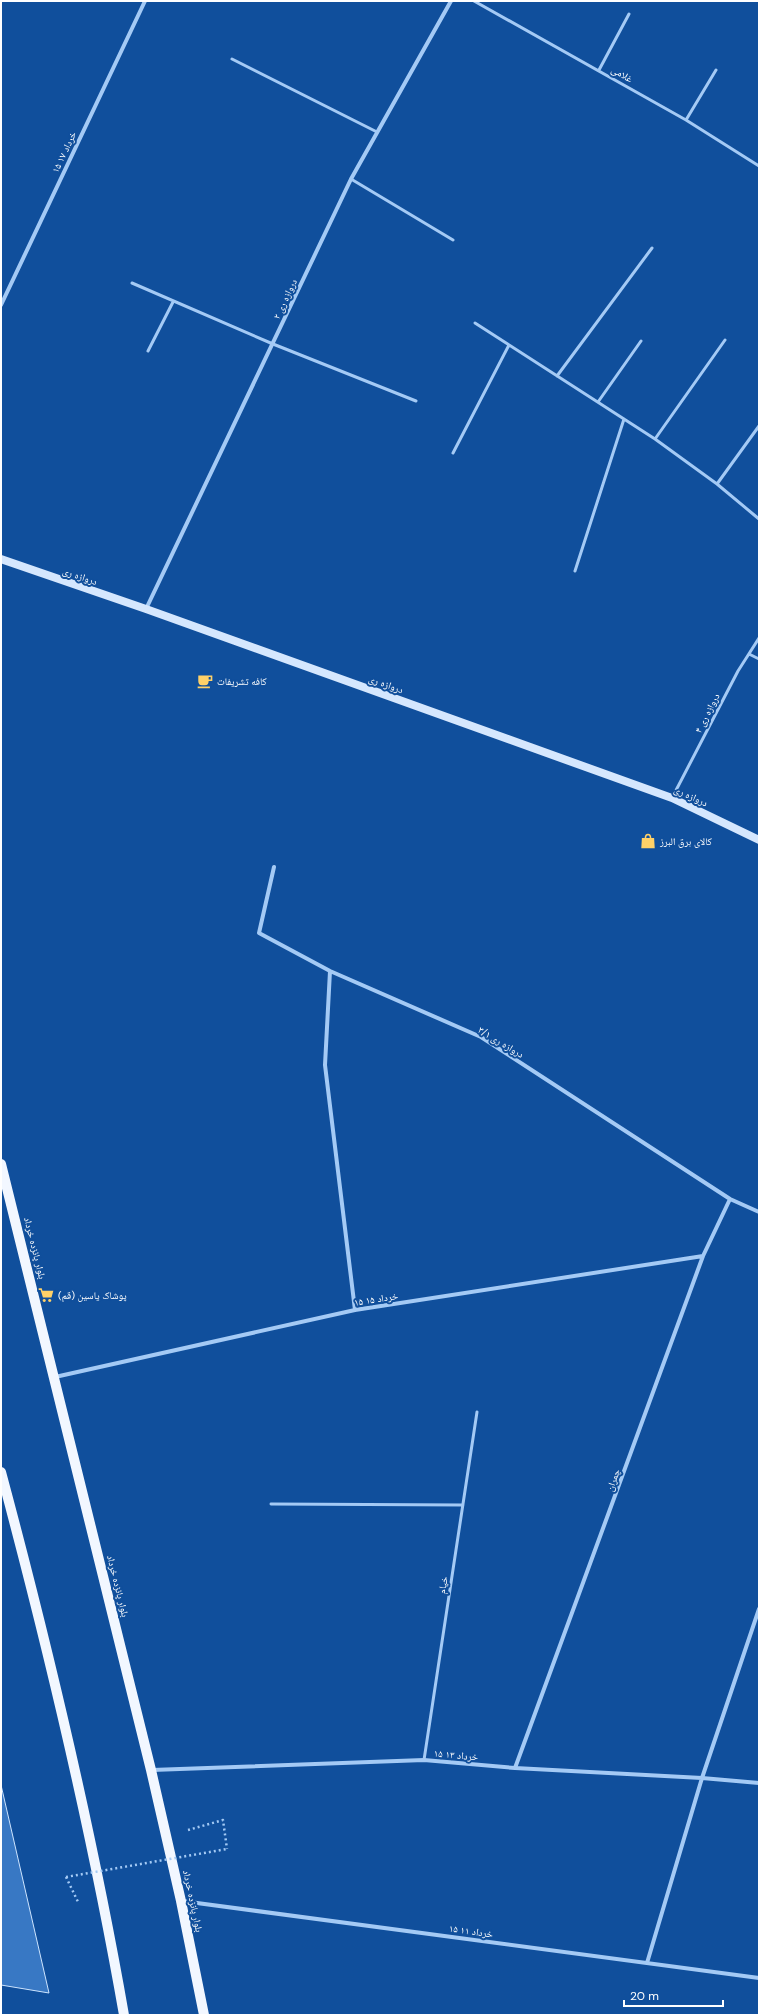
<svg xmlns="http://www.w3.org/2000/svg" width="760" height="2016" viewBox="0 0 760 2016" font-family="'DM Sans','Noto Naskh Arabic',sans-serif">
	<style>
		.building { fill: #3878c4; stroke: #cde4fe }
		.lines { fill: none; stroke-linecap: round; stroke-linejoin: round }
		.path { stroke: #a4caf5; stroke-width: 2.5; stroke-dasharray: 2 3; stroke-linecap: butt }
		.service { stroke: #a4caf5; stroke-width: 3 }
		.minor { stroke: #a4caf5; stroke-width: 4 }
		.secondary { stroke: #d5e7fe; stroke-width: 8 }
		.primary { stroke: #f2f7ff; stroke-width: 10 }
		.path-bridge { stroke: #a4caf5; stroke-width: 2.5; stroke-dasharray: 2 3; stroke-linecap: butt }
		.labels { text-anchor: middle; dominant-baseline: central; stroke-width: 4; stroke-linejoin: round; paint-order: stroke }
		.street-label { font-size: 10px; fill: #fff; stroke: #104f9c }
		.poi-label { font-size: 10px; fill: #fff; stroke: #104f9c; text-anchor: start }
	</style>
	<rect width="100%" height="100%" fill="#104f9c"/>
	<path class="building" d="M1,1785L49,1993L1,1985Z"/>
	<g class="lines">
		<path class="path" d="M188,1830L223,1820L227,1849
			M66,1877L79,1904"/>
		<path class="service" d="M474,1L686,120L759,166
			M232,59L377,132
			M599,70L629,14
			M686,120L716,70
			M351,179L453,240
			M132,283L273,344L416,401
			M475,323L655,439L717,484L759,519
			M148,351L173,302
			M557,376L652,248
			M598,402L641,341
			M655,439L725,340
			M453,453L509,345
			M717,484L759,426
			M575,571L624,419
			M749,654L759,659
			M672,798L738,671L759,638
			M271,1504L463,1505
			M424,1760L477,1412"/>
		<path class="minor" d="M1,305L145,1
			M146,609L351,179L451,1
			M274,867L259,933L330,971L481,1037L730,1199L759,1212
			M330,971L325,1065L355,1310
			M55,1377L355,1310L703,1256
			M515,1768L703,1256L730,1199
			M152,1770L424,1760L515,1768L702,1778L759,1783
			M182,1901L759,1978
			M647,1963L702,1778L759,1609"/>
		<path class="secondary" d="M1,559L146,609L672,798L759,840"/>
		<path class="primary" d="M1,1164L151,1770L181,1901L204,2015
			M1,1472C49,1651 92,1832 124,2015"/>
		<path class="path-bridge" d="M66,1877L227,1849"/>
	</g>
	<defs>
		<symbol id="cafe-bare" viewBox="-9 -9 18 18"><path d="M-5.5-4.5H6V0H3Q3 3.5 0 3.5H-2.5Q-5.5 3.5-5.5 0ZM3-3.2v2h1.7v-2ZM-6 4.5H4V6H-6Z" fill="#ffd168" stroke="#104f9c" stroke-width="2.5" paint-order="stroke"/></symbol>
		<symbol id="shop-bare" viewBox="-9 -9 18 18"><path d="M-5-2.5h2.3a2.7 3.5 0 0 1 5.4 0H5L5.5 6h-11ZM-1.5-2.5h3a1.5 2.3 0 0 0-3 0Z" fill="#ffd168" stroke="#104f9c" stroke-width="2.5" paint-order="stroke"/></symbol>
		<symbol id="supermarket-bare" viewBox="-9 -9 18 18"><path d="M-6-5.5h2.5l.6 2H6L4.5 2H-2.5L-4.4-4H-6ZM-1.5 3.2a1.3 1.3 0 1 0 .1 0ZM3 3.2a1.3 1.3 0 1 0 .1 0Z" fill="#ffd168" stroke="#104f9c" stroke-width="2.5" paint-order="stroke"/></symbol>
	</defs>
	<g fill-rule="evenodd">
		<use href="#cafe-bare" x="194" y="670" width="22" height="22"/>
		<use href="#shop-bare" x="637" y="830" width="22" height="22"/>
		<use href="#supermarket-bare" x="35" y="1284" width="22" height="22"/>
	</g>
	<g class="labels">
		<g class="street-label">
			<text transform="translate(622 74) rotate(30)">غلامی</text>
			<text transform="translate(64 152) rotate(-65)">۱۵ خرداد ۱۷</text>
			<text transform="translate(285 299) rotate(-65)">دروازه ری ۲</text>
			<text transform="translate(80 576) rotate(19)">دروازه ری</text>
			<text transform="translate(386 684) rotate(20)">دروازه ری</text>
			<text transform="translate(707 713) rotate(-63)">دروازه ری ۴</text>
			<text transform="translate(691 796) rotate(25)">دروازه ری</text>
			<text transform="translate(501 1042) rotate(31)">دروازه ری ۳/۱</text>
			<text transform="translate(35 1248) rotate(76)">بلوار پانزده خرداد</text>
			<text transform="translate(376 1299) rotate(-9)">۱۵ خرداد ۱۵</text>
			<text transform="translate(613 1480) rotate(-70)">چمران</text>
			<text transform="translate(443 1585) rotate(-81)">خیام</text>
			<text transform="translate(118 1586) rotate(76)">بلوار پانزده خرداد</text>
			<text transform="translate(456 1755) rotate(5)">۱۵ خرداد ۱۳</text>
			<text transform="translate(193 1901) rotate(78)">بلوار پانزده خرداد</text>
			<text transform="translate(471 1931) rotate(8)">۱۵ خرداد ۱۱</text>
		</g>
		<g class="poi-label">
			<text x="217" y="681">کافه تشریفات</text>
			<text x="660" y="841">کالای برق البرز</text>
			<text x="58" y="1295">پوشاک یاسین (قم)</text>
		</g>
	</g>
	<rect width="760" height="2016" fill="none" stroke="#ffffff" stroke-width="4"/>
	<path d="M624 2000v6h99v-6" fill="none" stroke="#ffffff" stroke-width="2"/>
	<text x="630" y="2000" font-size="12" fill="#ffffff" stroke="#104f9c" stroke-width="3" paint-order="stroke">20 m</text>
</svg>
